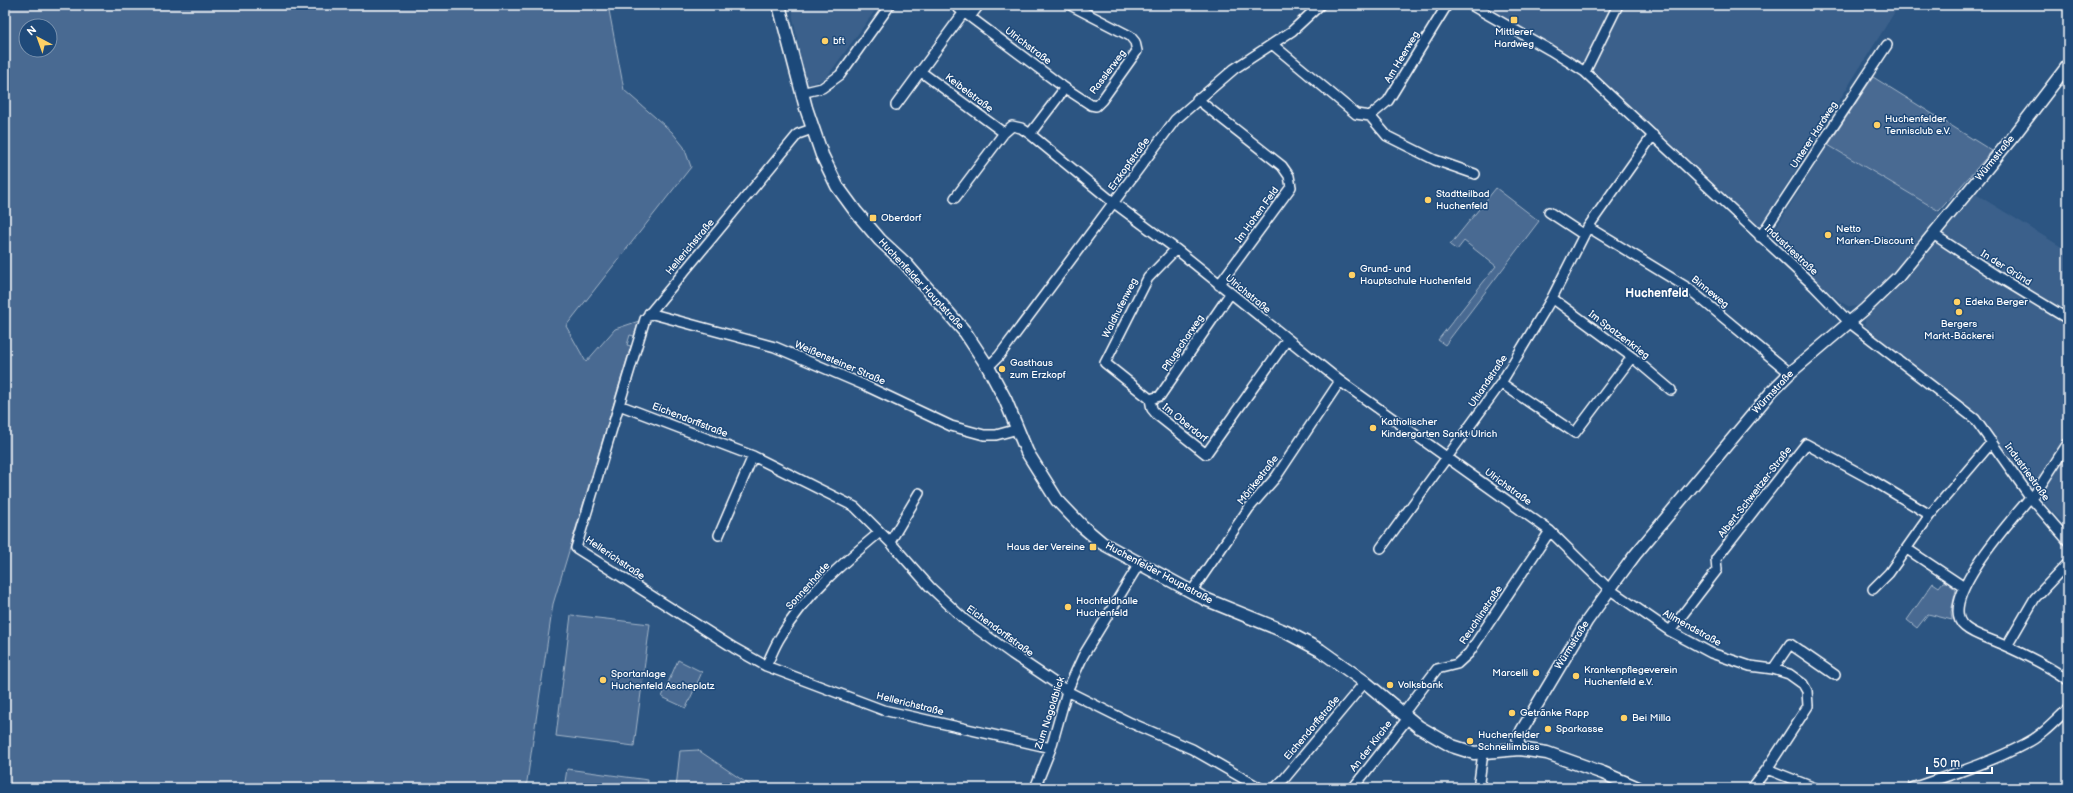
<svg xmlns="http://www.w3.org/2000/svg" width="2073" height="793" viewBox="0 0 2073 793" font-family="'Balsamiq Sans',sans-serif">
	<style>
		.built { fill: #3b618b }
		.green { fill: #486b92; stroke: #a4b5c8; fill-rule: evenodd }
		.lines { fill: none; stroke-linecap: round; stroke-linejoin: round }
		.minor-casing { stroke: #fff; stroke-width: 12 }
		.tertiary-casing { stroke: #fff; stroke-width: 14 }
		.secondary-casing { stroke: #fff; stroke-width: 15 }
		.minor { stroke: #1f4a7a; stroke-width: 9 }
		.tertiary { stroke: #1f4a7a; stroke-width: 11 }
		.secondary { stroke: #1f4a7a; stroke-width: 12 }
		.poi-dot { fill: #ffd166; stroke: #1f4a7a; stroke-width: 1.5 }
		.labels { text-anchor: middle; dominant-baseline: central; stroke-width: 3; stroke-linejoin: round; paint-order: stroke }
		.poi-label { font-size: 10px; fill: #fff; stroke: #1f4a7a; text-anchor: start }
		.street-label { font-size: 10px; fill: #fff; stroke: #1f4a7a }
		.quarter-label { font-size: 12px; font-weight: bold; fill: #fff; stroke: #1f4a7a }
	</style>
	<rect width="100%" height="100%" fill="#2c5582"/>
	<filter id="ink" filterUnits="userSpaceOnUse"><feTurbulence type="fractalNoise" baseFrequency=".025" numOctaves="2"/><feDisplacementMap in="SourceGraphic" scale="8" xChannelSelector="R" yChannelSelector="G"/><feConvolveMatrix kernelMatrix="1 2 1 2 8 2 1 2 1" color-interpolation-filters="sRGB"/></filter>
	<g filter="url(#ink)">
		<path class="built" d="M793,5H879L826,78L806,86L793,17Z
			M1484,5H1899L1760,227L1597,74L1579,61Z
			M1828,145L1952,219L1974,193L2068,251V430L2060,443L2068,447V529L2041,499L1980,416L1873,333L1865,325V316L1857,306L1850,307L1841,302L1807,273L1776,239L1775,229Z"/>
		<path class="green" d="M5,5H608L624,90L672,132L684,147L691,167L566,326L586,362L615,329L639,321L634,336L630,335L627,345L631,346L553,604L526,788H5ZM26,26H50V50H26Z
			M1873,77L1992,151L1939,211L1828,145Z
			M1496,188L1539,221L1445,345L1438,340L1496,266L1464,241L1457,250L1450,245Z
			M1943,582H1947L1956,590L1951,612L1952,620L1928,614L1917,628L1907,620L1933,583L1939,587Z
			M571,615L650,624L634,746L556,736Z
			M678,660L702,672L686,708L662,697Z
			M698,750L754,788H676L680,751Z
			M567,769L648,780L647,788H564Z"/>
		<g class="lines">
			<defs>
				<path id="minor" d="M954,5L1065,88L1030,134L1114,203L1176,249L1340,381L1550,531L1609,589L1670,631L1711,653L1750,666L1773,669L1789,674L1803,684L1807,691L1808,706L1767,769L1752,788
					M1471,5L1550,50L1585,72L1814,286L1850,323L1975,419L2031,498L2068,541
					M970,17L979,5
					M1272,44L1356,114L1370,116L1388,101L1447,5
					M920,71L1004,133L955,198
					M1585,72L1618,5
					M1065,88L1091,105L1096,106L1102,100L1137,51L1135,42L1130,36L1070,5
					M801,93L822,88L840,75L890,5
					M1197,99L1282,166L1289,176L1291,187L1219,285
					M896,105L964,12
					M1370,116L1387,136L1435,160L1475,174
					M812,129L798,134L645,319L576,548L734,648L766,666L883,710L1051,748
					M1004,133L1012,126L1021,128L1030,134
					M1549,212L1584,235
					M1588,227L1688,288L1790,373
					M1933,234L1997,276L2068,319
					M1760,237L1887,45
					M1176,249L1148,278L1105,363L1150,399L1152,409L1157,415L1206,454L1287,340
					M1552,298L1632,357L1671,390
					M649,313L775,347L864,385L951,426L984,435H996L1018,429
					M988,367L999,356L1175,120L1234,69L1292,31L1320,5
					M1501,383L1575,433L1632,357
					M1150,399L1160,396L1230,294
					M619,405L753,456L855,507L890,542L930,587L965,620L1012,654L1067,691L1131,723L1192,749L1260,788
					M2068,443L2035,494L2027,501C2011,521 1935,603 1965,627C1974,635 1990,639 2001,644C2024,654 2047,665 2068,680
					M719,535L753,456
					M890,542L919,493
					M1381,548L1501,383L1552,298L1588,227L1653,135
					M1907,549L1964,587
					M1873,589L1889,573L1930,515L1992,442
					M1192,591L1249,508L1276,477L1340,381
					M1670,631L1717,570L1716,559L1806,444L1872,480L1930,515
					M2007,646L2035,598L2068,563
					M766,666C771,656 775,645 781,636C805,595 844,562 880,532
					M1773,669L1790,644L1835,675
					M1403,714L1437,669L1457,664L1469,653L1550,531
					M1767,769L1815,788
					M1035,788L1051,748L1067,691L1083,656L1139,564
					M1275,788L1285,778L1365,682
					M1353,788L1408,718
					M1483,788L1479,782L1483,753
					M1912,788C1950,775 1990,763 2025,744C2042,736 2055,721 2068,709"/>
				<path id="tertiary" d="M1519,749L1518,739L1522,730L1587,621L1618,578L1635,555L1773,390L1790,373L1865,309L1898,277L2016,133L2068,65"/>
				<path id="secondary" d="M779,5L806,108L822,155L837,186L856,212L880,240L906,264L965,332L988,367L1005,399L1027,452L1057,500L1082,526L1102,543L1205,599L1286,632L1320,650L1365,682L1419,727L1452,746L1474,753L1519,749L1547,753L1603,773L1638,788"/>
			</defs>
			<use href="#minor" class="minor-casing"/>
			<use href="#tertiary" class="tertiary-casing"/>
			<use href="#secondary" class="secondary-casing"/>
			<use href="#minor" class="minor"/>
			<use href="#tertiary" class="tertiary"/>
			<use href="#secondary" class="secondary"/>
		</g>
	</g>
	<g class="poi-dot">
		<rect x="1510" y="16" width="8" height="8" rx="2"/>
		<circle cx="825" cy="41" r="4"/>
		<circle cx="1877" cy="125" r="4"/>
		<circle cx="1428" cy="200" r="4"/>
		<rect x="869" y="214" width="8" height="8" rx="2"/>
		<circle cx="1828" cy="235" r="4"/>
		<circle cx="1352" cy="275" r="4"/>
		<circle cx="1957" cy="302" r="4"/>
		<circle cx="1959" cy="312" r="4"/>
		<circle cx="1002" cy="369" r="4"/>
		<circle cx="1373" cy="428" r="4"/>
		<rect x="1089" y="543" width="8" height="8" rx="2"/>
		<circle cx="1068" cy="607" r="4"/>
		<circle cx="1536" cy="673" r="4"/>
		<circle cx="1576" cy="676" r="4"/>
		<circle cx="603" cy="680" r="4"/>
		<circle cx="1390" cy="685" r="4"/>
		<circle cx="1512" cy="713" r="4"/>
		<circle cx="1624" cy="718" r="4"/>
		<circle cx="1548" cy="729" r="4"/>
		<circle cx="1470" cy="741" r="4"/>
	</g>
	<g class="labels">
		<g class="poi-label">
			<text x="1514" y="32" text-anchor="middle">Mittlerer<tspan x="1514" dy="12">Hardweg</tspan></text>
			<text x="833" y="41">bft</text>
			<text x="1885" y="119">Huchenfelder<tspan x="1885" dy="12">Tennisclub e.V.</tspan></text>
			<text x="1436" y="194">Stadtteilbad<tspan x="1436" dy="12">Huchenfeld</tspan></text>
			<text x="881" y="218">Oberdorf</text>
			<text x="1836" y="229">Netto<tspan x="1836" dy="12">Marken-Discount</tspan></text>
			<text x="1360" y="269">Grund- und<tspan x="1360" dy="12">Hauptschule Huchenfeld</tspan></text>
			<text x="1965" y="302">Edeka Berger</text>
			<text x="1959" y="324" text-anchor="middle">Bergers<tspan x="1959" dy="12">Markt-Bäckerei</tspan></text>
			<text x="1010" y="363">Gasthaus<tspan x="1010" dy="12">zum Erzkopf</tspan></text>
			<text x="1381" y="422">Katholischer<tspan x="1381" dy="12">Kindergarten Sankt Ulrich</tspan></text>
			<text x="1085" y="547" text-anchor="end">Haus der Vereine</text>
			<text x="1076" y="601">Hochfeldhalle<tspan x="1076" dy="12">Huchenfeld</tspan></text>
			<text x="1584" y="670">Krankenpflegeverein<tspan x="1584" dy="12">Huchenfeld e.V.</tspan></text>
			<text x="1528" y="673" text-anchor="end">Marcelli</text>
			<text x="611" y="674">Sportanlage<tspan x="611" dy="12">Huchenfeld Ascheplatz</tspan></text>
			<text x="1398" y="685">Volksbank</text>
			<text x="1520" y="713">Getränke Rapp</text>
			<text x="1632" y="718">Bei Milla</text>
			<text x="1556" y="729">Sparkasse</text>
			<text x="1478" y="735">Huchenfelder<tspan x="1478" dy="12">Schnellimbiss</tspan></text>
		</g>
		<g class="street-label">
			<text transform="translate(1028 46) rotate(37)">Ulrichstraße</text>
			<text transform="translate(1402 57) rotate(-59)">Am Heerweg</text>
			<text transform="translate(1108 72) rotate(-53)">Rasslerweg</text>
			<text transform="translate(969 93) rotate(37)">Keibelstraße</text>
			<text transform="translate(1814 135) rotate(-57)">Unterer Hardweg</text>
			<text transform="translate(1995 158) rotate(-51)">Würmstraße</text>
			<text transform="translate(1129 164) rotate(-54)">Erzkopfstraße</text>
			<text transform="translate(1257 215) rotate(-54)">Im Hohen Feld</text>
			<text transform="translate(690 247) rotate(-50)">Hellerichstraße</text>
			<text transform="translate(1791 250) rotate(43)">Industriestraße</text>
			<text transform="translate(2006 268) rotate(32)">In der Gründ</text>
			<text transform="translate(921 284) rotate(47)">Huchenfelder Hauptstraße</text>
			<text transform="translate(1710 292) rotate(39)">Binneweg</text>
			<text transform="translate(1248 294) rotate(39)">Ulrichstraße</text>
			<text transform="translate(1120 308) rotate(-63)">Waldhufenweg</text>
			<text transform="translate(1619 335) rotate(37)">Im Spatzenkrieg</text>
			<text transform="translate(1183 343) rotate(-56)">Pflugscharweg</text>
			<text transform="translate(840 363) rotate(23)">Weißensteiner Straße</text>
			<text transform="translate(1488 381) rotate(-56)">Uhlandstraße</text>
			<text transform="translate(1773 392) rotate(-47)">Würmstraße</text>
			<text transform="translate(690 420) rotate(21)">Eichendorffstraße</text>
			<text transform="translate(1185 423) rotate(39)">Im Oberdorf</text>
			<text transform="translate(2027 472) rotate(54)">Industriestraße</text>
			<text transform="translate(1258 480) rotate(-52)">Mörikestraße</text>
			<text transform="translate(1508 487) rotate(36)">Ulrichstraße</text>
			<text transform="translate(1755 492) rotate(-52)">Albert-Schweitzer-Straße</text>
			<text transform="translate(615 558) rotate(34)">Hellerichstraße</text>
			<text transform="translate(1159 573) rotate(28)">Huchenfelder Hauptstraße</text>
			<text transform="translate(808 586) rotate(-48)">Sonnenhalde</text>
			<text transform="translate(1481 615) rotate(-56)">Reuchlinstraße</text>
			<text transform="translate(1692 628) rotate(29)">Allmendstraße</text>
			<text transform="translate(1000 631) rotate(36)">Eichendorffstraße</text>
			<text transform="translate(1572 645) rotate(-58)">Würmstraße</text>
			<text transform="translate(910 704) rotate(14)">Hellerichstraße</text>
			<text transform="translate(1050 713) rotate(-72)">Zum Nagoldblick</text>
			<text transform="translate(1312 728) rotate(-50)">Eichendorffstraße</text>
			<text transform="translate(1371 746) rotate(-52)">An der Kirche</text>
		</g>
		<g class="quarter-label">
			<text x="1657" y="293">Huchenfeld</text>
		</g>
	</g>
	<rect width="2073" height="793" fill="none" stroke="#1f4a7a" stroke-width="20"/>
	<rect x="10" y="10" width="2053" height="773" fill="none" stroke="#fff" stroke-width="1.5" filter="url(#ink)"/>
	<g transform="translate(38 38) rotate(319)"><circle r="19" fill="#1f4a7a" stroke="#7992af"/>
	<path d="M0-3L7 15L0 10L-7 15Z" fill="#ffd166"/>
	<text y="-6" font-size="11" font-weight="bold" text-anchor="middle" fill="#ffffff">N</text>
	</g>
	<path d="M1927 767v6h65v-6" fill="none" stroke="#ffffff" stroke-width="2"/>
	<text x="1933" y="767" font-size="12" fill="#ffffff" stroke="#1f4a7a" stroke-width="3" paint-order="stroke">50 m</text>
</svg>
